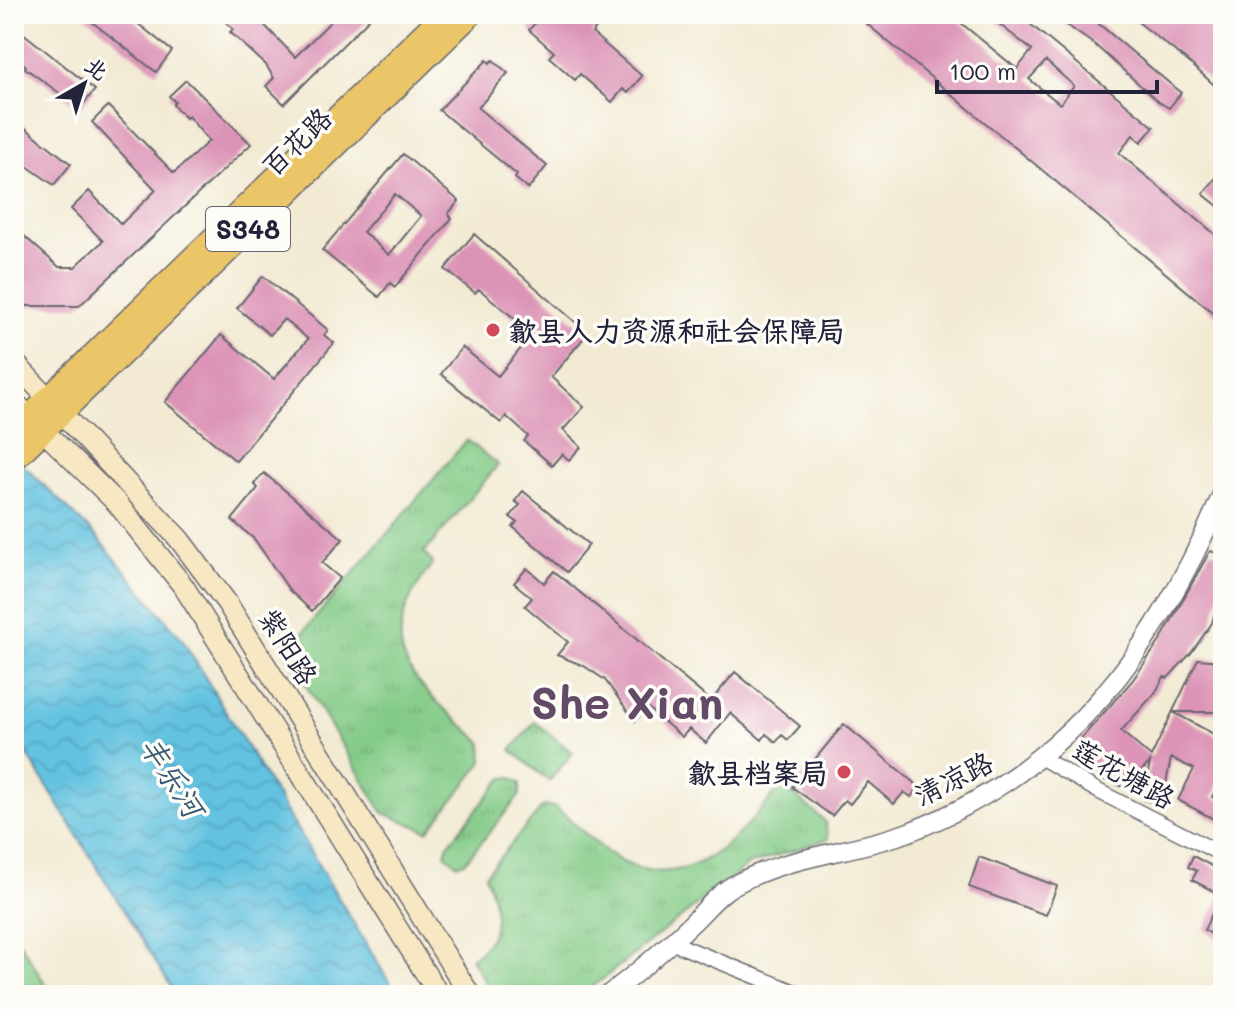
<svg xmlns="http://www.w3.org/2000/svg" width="1237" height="1009" viewBox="0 0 1237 1009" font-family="Mali,'LXGW WenKai TC',sans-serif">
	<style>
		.grass { fill: url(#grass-tufts); stroke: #527661; stroke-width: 2 }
		.water { fill: url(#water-waves); stroke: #42728e; stroke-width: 2 }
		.building { fill: #dc93b6; fill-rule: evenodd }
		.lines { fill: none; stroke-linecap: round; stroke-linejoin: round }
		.minor-casing { stroke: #6b6870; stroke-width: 17 }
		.tertiary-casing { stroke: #6b6870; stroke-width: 21 }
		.secondary-casing { stroke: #6b6870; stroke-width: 23 }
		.primary-casing { stroke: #6b6870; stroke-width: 27 }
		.minor { stroke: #fff; stroke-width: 14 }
		.tertiary { stroke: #fff; stroke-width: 18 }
		.secondary { stroke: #f7e8c3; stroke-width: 20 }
		.primary { stroke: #ebc669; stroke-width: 24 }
		.poi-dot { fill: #d1495b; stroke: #fdfcf7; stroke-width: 3 }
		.labels { text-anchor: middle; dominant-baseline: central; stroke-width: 7; stroke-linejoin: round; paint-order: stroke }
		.shield { fill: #fdfcf7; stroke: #646373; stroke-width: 2 }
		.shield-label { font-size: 26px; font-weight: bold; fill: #22223b }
		.street-label { font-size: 28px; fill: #22223b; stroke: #fdfcf7 }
		.poi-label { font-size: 28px; font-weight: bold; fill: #22223b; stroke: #fdfcf7; text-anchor: start }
		.water-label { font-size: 30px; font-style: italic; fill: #385a75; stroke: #fdfcf7 }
		.town-label { font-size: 44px; font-weight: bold; fill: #634a66; stroke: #fdfcf7 }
	</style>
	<defs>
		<pattern id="grass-tufts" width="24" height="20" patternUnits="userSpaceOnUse" patternTransform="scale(2)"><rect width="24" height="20" fill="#83cb87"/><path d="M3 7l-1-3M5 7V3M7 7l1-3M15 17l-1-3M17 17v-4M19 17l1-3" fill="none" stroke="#71ae75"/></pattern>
		<pattern id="water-waves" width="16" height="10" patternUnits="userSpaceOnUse" patternTransform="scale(2)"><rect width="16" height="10" fill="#62c2e0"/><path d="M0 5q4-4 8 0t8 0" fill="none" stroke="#55a6c1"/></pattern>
	</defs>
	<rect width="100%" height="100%" fill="#fdfcf7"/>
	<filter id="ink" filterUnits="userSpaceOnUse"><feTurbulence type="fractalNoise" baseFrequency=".0125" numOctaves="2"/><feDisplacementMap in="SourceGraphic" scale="16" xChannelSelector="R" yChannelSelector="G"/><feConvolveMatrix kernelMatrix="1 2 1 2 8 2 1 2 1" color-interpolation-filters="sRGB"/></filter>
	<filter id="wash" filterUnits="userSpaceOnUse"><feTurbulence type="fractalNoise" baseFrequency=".006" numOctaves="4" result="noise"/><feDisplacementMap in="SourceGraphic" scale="32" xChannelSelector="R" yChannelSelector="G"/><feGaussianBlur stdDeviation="1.8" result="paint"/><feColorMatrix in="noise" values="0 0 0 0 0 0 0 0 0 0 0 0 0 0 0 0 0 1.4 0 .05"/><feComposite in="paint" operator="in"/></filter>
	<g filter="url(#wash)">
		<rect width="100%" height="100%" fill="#f2ead3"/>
		<path class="grass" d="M467,440L498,465L424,553L433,563C365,652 415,683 482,742L483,762L428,831L383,813L286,652Z
			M535,722L573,753L549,781L511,750Z
			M510,777L520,783V795L465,862L457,864L445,854L447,846L502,779Z
			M782,785L825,821L828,839L748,865L582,995H493L471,958C503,937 498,906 485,875L543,806L555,807C575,823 604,854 627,864C697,893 742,832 782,785Z
			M14,933L52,995H14Z"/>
		<path class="water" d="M14,456L97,537L182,639L397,995H176L14,733Z"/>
		<g id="blocks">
			<path class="building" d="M82,14H126L172,51L156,72Z
				M230,14H254L295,57L338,14H374L284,104L266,86L274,78L266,65L230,32L233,29L224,20Z
				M543,14H608L592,33L642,76L628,93L623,89L612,102L580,74L575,80L549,57L554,52L529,30Z
				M855,14H950L1017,69L1032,50L986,14H1018L1154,127L1141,142L1133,135L1119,153L1223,241V309L1217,316ZM1046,61L1074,86L1060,104L1029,79Z
				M1051,14H1087L1181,93L1169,108L1159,102L1095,45Z
				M1128,14H1223V93L1191,64Z
				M14,26L95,90L80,108L25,68L26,66L14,56Z
				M487,60L490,63L493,60L508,73L478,108L547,166L528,189L515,178L517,175L439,110Z
				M186,80L251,144L79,306H27L14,294V227L59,267H75L103,241L71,209L89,191L121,224L156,190L92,122L108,106L174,173L209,141L188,116L186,118L173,105L175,102L169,96Z
				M14,119L71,164L54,185L14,157Z
				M403,154L459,201L448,214L452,218L395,287L390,283L379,297L322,250ZM395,194L421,216L389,255L363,232Z
				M1215,179L1223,185V210L1203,194Z
				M474,234L588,333L551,377L584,407L563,430L581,447L569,460L562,454L552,465L524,441L528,436L506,416L501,423L441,374L462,347L498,376L533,334L479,289L475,293L445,269Z
				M263,276L328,330L324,335L334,343L236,461L165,402L221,335L274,379L308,339L284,319L270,335L237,308Z
				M264,473L343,539L322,563L340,578L312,611L290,591L255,540L232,520L258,488L254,484Z
				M523,491L589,545L567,572L513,527L517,522L510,517L520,505L515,501Z
				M1210,551L1223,555V582L1212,623L1191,653L1168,678L1164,677L1155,693L1121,731L1151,757L1198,659L1223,661V712H1173L1223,739V776L1212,797L1223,802V824L1178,800L1194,769L1171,758L1162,804L1143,800L1150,762L1126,788L1105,780L1080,757L1078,742L1132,681L1160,641Z
				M527,568L544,583L554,571L711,701L735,672L800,726L788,740L782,735L776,742L766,734L762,740L730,713L706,743L689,729L682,737L647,707L635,721L605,680L584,666L557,655L568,642L525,606L532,598L514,583Z
				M844,724L919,787L911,797L904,792L894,804L868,782L850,804L845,800L832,816L792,787Z
				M1193,856L1223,872V940L1204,930L1221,895L1192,880L1197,871L1188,867Z
				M979,857L1057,886L1046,915L969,887Z"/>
		</g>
	</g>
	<g filter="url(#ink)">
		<use href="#blocks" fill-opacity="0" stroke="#6b6870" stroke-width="2"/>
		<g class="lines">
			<defs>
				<path id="minor" d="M1042,758L1098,791L1223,855
					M671,942L802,995"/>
				<path id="tertiary" d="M608,995C637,973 665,949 691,924C705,911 719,892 736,884C790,855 852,853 909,832C1070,770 1158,646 1223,492"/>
				<path id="secondary" d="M14,362L179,539L227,603L470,995
					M14,402L117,503L184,587L439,995"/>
				<path id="primary" d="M14,433L445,14
					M14,458L470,14"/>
			</defs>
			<use href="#minor" class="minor-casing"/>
			<use href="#tertiary" class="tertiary-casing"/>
			<use href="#secondary" class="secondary-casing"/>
			<use href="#primary" class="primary-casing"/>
			<use href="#minor" class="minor"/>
			<use href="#tertiary" class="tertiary"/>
			<use href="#secondary" class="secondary"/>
			<use href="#primary" class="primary"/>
		</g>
	</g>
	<g class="poi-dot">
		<circle cx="493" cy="330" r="8"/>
		<circle cx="844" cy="772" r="8"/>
	</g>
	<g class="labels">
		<rect class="shield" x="206" y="207" width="84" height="44" rx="6"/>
		<g class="shield-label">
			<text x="248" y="229">S348</text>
		</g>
		<g class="street-label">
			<text transform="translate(296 141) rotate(-44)">百花路</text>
			<text transform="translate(289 646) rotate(58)">紫阳路</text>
			<text transform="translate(1124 773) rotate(29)">莲花塘路</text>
			<text transform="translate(953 778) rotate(-27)">清凉路</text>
		</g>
		<g class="poi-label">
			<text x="509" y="330">歙县人力资源和社会保障局</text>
			<text x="828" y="772" text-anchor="end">歙县档案局</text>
		</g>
		<g class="water-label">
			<text transform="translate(173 776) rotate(57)">丰乐河</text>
		</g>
		<g class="town-label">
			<text x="627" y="701">She Xian</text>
		</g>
	</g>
	<rect width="1237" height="1009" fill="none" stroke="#fdfcf7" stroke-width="48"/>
	<g transform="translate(84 84) rotate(39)" stroke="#fdfcf7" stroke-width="6" paint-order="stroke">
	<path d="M0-6L14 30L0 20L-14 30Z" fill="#22223b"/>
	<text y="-12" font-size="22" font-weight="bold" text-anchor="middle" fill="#22223b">北</text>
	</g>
	<path d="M937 80v12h220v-12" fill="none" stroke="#22223b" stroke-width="4"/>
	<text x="949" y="80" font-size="24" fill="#22223b" stroke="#fdfcf7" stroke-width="6" paint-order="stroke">100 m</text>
</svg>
